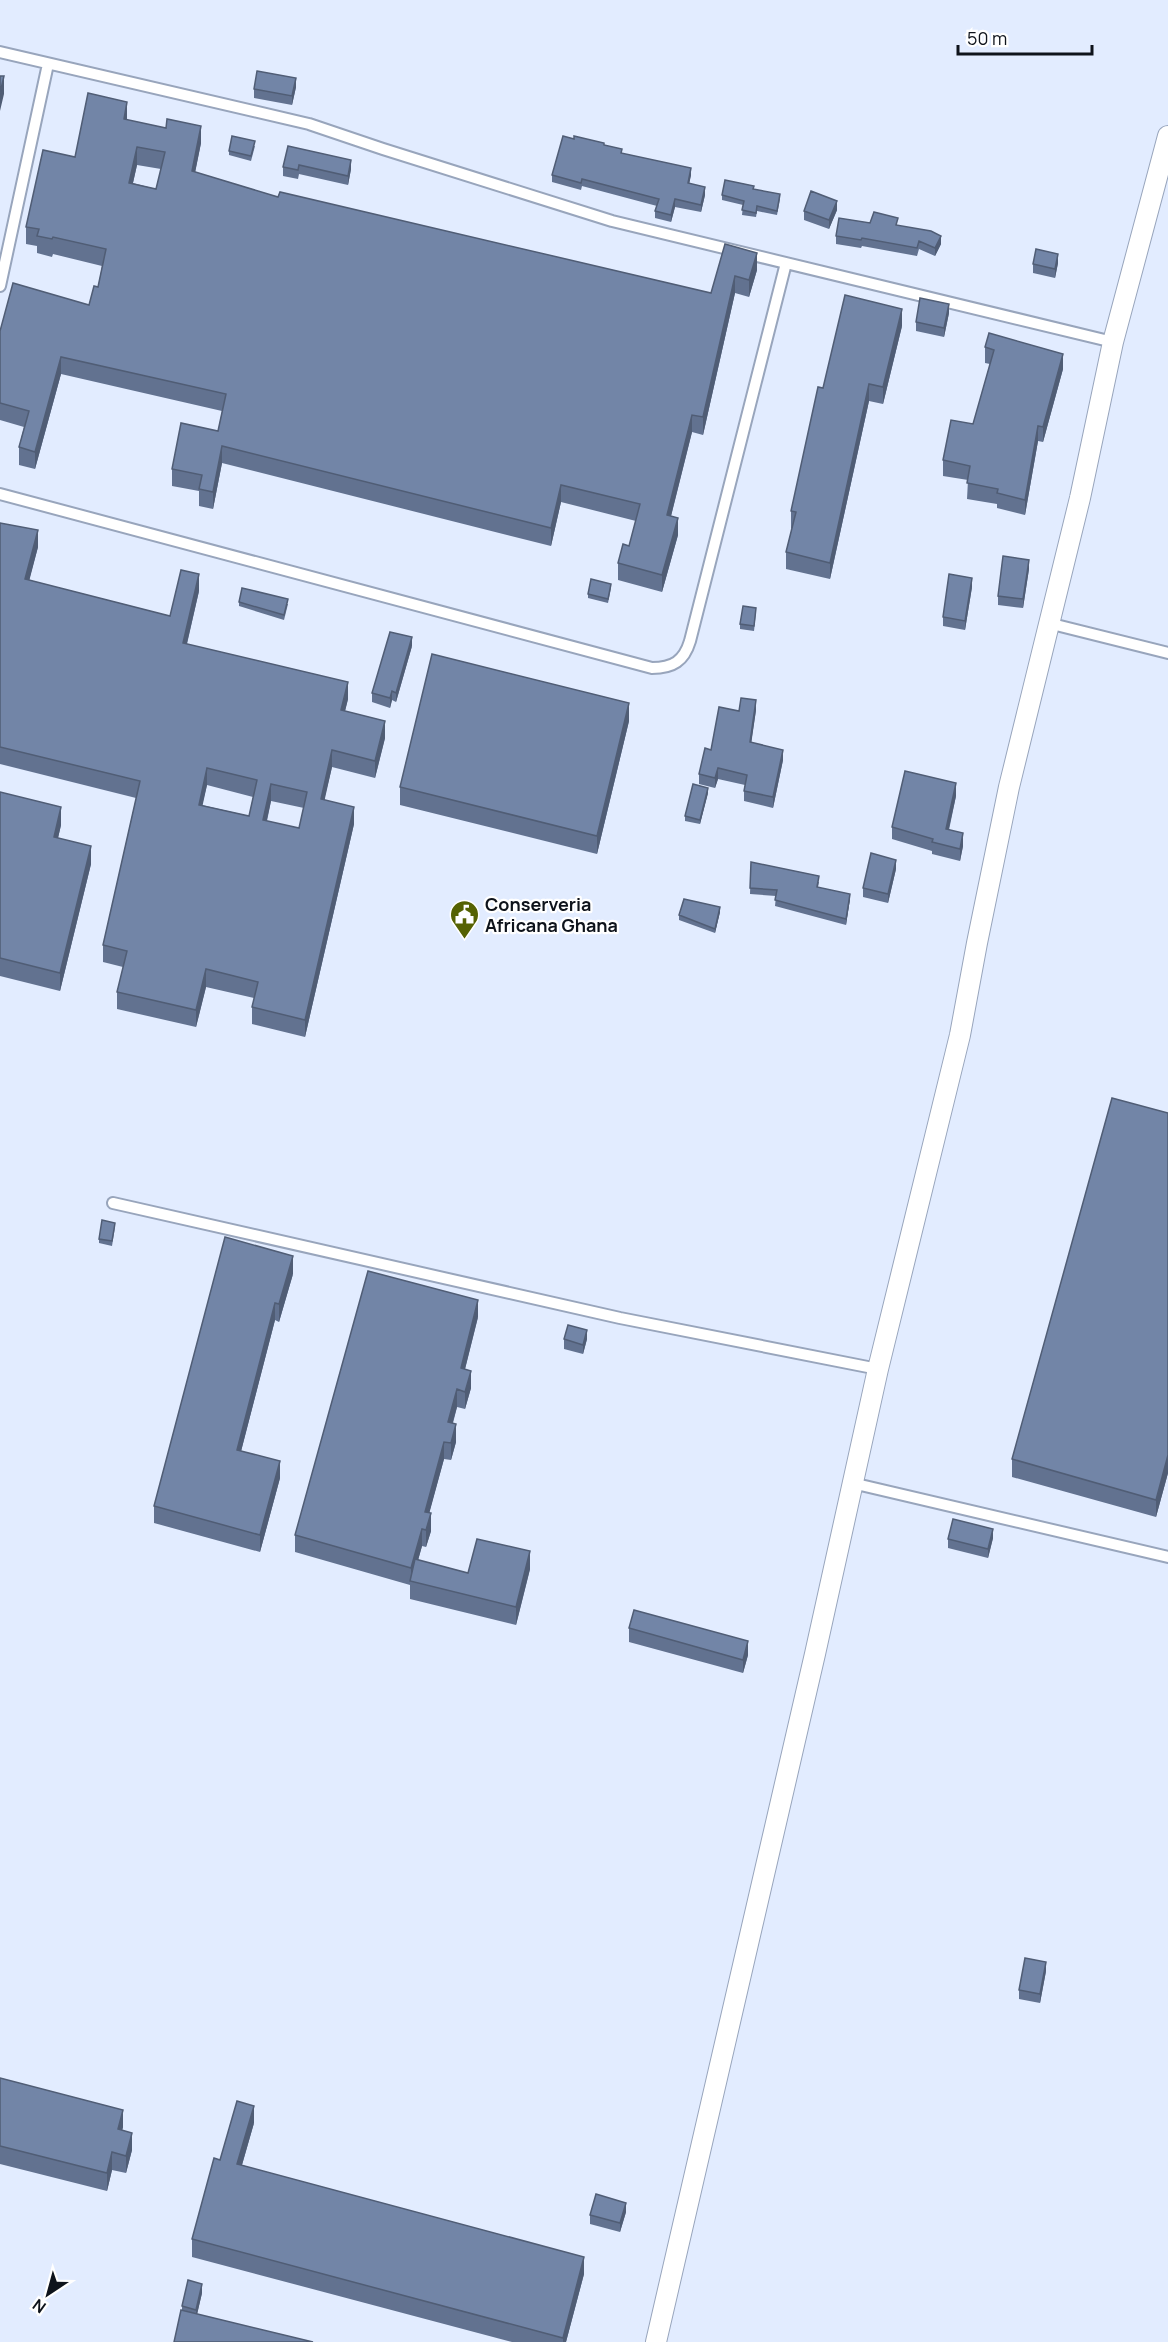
<svg xmlns="http://www.w3.org/2000/svg" width="1168" height="2342" viewBox="0 0 1168 2342" font-family="Manrope,sans-serif">
	<style>
		.built { fill: #e2ecff }
		.lines { fill: none; stroke-linecap: round; stroke-linejoin: round }
		.service-casing { stroke: #98a5bc; stroke-width: 14 }
		.minor-casing { stroke: #98a5bc; stroke-width: 22 }
		.service { stroke: #fff; stroke-width: 10 }
		.minor { stroke: #fff; stroke-width: 20 }
		.wall { fill: #627290; fill-rule: evenodd }
		.shaded-wall { fill: #505d75 }
		.building { fill: #7285a7; stroke: #505d75; stroke-width: 1.5; fill-rule: evenodd }
		.labels { text-anchor: middle; dominant-baseline: central; stroke-width: 4.5; stroke-linejoin: round; paint-order: stroke }
		.poi-label { font-size: 18px; font-weight: bold; fill: #0e131b; stroke: #fff; text-anchor: start }
	</style>
	<rect width="100%" height="100%" fill="#eff4fe"/>
	<path class="built" d="M0,0H1168V2342H0Z"/>
	<g class="lines">
		<defs>
			<path id="service" d="M0,52L309,124L383,149L612,221L1113,342
				M0,286L48,64
				M0,494L652,668C673,668 684,661 690,641L786,263
				M1048,623L1168,653
				M113,1203L620,1318L878,1369
				M852,1483L1168,1557"/>
			<path id="minor" d="M656,2342L815,1654L878,1369L960,1035L977,943L1009,787L1080,498L1113,342L1168,136"/>
		</defs>
		<use href="#service" class="service-casing"/>
		<use href="#minor" class="minor-casing"/>
		<use href="#service" class="service"/>
		<use href="#minor" class="minor"/>
	</g>
	<path class="wall" d="M296,87L292,105L254,98V89Z
		M127,120L201,143L195,172L278,197L711,293L725,244L757,270L749,297L735,293L703,435L692,432L671,516L678,535L662,592L618,580V563L629,546L636,521L561,502L551,546L222,463L213,509L199,506V491L172,486V469L218,431L222,411L61,374L35,469L19,465V447L24,427L0,420V331L89,305L98,287L102,266L53,254L52,257L37,253V246L26,244V227L75,157ZM137,165L161,169L156,189L133,183Z
		M604,145L622,153L691,175L689,183L705,195L701,212L675,207L671,222L655,218V211L657,206L582,186L581,190L552,182V175Z
		M255,146L251,161L229,155V151Z
		M351,160V169L348,185L299,174L298,179L283,176V167Z
		M754,189L780,199L777,215L757,211L756,217L742,215L743,205L722,200V195Z
		M837,210L829,229L804,220V211Z
		M870,223L898,225L941,244L935,256L919,249L917,256L862,246L861,248L836,244V236Z
		M1058,263L1055,278L1033,273V264Z
		M949,313L944,337L916,331V322Z
		M902,326L883,404L869,401L830,579L786,569V552L792,528H791V511L823,388Z
		M985,347L1063,369L1043,442L1038,441L1025,515L997,508V504L967,499L968,480L943,476V460L973,424L990,364L985,363Z
		M0,523L38,547L29,580L170,616L199,591L187,644L348,699L345,711L385,738L375,778L332,767L324,800L354,824L305,1037L252,1024V1007L254,998L206,987L196,1027L117,1009V992L123,967L103,962V945L136,798L0,764ZM207,785L253,797L249,816L202,805ZM271,801L304,808L299,828L267,821Z
		M1029,569L1023,608L998,605V596Z
		M972,587L965,630L943,626V617Z
		M611,588L608,603L588,598V594Z
		M239,602L288,604L284,620L239,606Z
		M756,612L754,631L740,629V624Z
		M412,646L396,702L392,700L390,708L372,702V693Z
		M756,710L751,743L783,760L773,808L744,801V791L745,785L718,779L715,788L699,784V774L711,750L739,711Z
		M629,721L597,854L400,805V787Z
		M0,792L61,825L58,838L91,864L60,991L0,976Z
		M708,793L700,824L685,821V816Z
		M956,796L949,830L963,846L960,861L932,854V851L892,839V827Z
		M751,862L819,882L818,887L850,899L846,925L775,906L776,896L750,894Z
		M896,869L888,903L863,897V888Z
		M720,912L715,933L679,920V915Z
		M1168,1113V1473L1156,1517L1012,1477V1459Z
		M115,1227L112,1246L99,1243V1239Z
		M293,1274L279,1322L275,1320L241,1451L280,1478L260,1552L154,1523V1506Z
		M478,1317L465,1369L471,1388L465,1409L457,1407L453,1423L456,1442L451,1460L444,1459L429,1513L431,1531L426,1547L422,1546L418,1560L468,1573L530,1569L516,1625L410,1599V1585L295,1552V1535Z
		M564,1339H587L583,1354L564,1349Z
		M993,1538L988,1558L948,1548V1539Z
		M629,1628L748,1655L743,1673L629,1642Z
		M1046,1971L1040,2003L1019,1999V1990Z
		M0,2078L123,2127L122,2130L132,2150L126,2173L112,2170L107,2191L0,2164Z
		M254,2123L242,2165L584,2274L566,2342H512L192,2257V2239L220,2160Z
		M626,2212L620,2232L590,2224V2215Z
		M202,2293L197,2314L182,2310V2306Z"/>
	<path class="shaded-wall" d="M4,76V94L0,111V93Z
		M296,78V87L292,105V96Z
		M127,102V119L124,136V119Z
		M201,126V143L192,188V171Z
		M137,147V165L129,200V183Z
		M351,160V169L348,185V176Z
		M691,168V175L688,190V183Z
		M705,187V195L701,212V205Z
		M675,199V207L671,222V215Z
		M837,201V210L829,229V220Z
		M941,236V244L935,256V248Z
		M757,253V270L749,297V280Z
		M1058,254V263L1055,278V269Z
		M735,276V293L703,435V417Z
		M949,304V313L944,337V328Z
		M902,309V326L883,404V387Z
		M1063,354V369L1043,442V427Z
		M61,357V374L35,469V452Z
		M869,384V401L830,579V563Z
		M692,415V432L667,532V515Z
		M1038,426V441L1025,515V500Z
		M222,446V463L213,509V492Z
		M561,485V502L551,546V528Z
		M678,518V535L662,592V575Z
		M38,530V547L25,597V579Z
		M1029,560V569L1023,608V599Z
		M199,574V591L183,660V643Z
		M972,578V587L965,630V621Z
		M412,637V646L396,702V693Z
		M348,682V699L341,727V710Z
		M392,691V700L390,708V698Z
		M756,700V710L750,752V742Z
		M629,703V721L597,854V836Z
		M385,721V738L375,778V761Z
		M332,750V767L321,816V799Z
		M783,750V760L773,808V797Z
		M207,768V785L199,822V805Z
		M718,768V779L715,788V778Z
		M956,783V796L946,841V829Z
		M271,784V801L263,837V820Z
		M708,788V793L700,824V820Z
		M61,807V825L54,855V837Z
		M354,807V824L305,1037V1020Z
		M963,833V846L960,861V849Z
		M91,846V864L60,991V973Z
		M896,860V869L888,903V894Z
		M850,894V899L846,925V919Z
		M720,907V912L715,933V929Z
		M206,969V987L196,1027V1010Z
		M293,1256V1274L279,1322V1304Z
		M478,1300V1317L461,1385V1368Z
		M275,1303V1320L237,1467V1450Z
		M587,1330V1339L583,1354V1345Z
		M471,1371V1388L465,1409V1392Z
		M457,1389V1407L448,1439V1422Z
		M456,1424V1442L451,1460V1443Z
		M444,1442V1459L425,1529V1512Z
		M1168,1455V1473L1156,1517V1500Z
		M280,1461V1478L260,1552V1535Z
		M431,1513V1531L426,1547V1530Z
		M422,1529V1546L412,1582H411V1568Z
		M993,1529V1538L988,1558V1549Z
		M530,1551V1569L516,1625V1607Z
		M748,1641V1655L743,1673V1660Z
		M1046,1962V1971L1040,2003V1994Z
		M254,2106V2123L237,2182V2164Z
		M123,2110V2127L118,2147V2129Z
		M132,2133V2150L126,2173V2156Z
		M112,2152V2170L107,2191V2173Z
		M626,2203V2212L620,2232V2223Z
		M584,2257V2274L566,2342H563V2338Z
		M202,2284V2293L196,2319V2310Z"/>
	<path class="building" d="M257,71L296,78L292,96L254,89Z
		M0,76H4L0,93Z
		M88,93L127,102L124,119L166,128L167,119L201,126L192,171L278,197L280,192L711,293L725,244L757,253L749,280L735,276L703,417L692,415L667,515L678,518L662,575L618,563L623,544L629,546L640,504L561,485L551,528L222,446L213,492L199,489L202,475L172,469L181,423L218,431L226,394L61,357L35,452L19,447L29,411L0,403V331L13,283L89,305L94,286L98,287L106,249L53,237L52,239L37,236L39,229L26,227L43,150L75,157ZM137,147L165,152L156,189L129,183Z
		M232,136L255,141L251,156L229,151Z
		M563,136L574,139V136L604,143V145L622,149L621,153L691,168L688,183L705,187L701,205L675,199L671,215L655,211L659,199L582,179L581,183L552,175Z
		M288,146L351,160L348,176L299,165L298,170L283,167Z
		M725,180L754,186L753,189L780,194L777,211L757,206L756,213L742,210L744,201L722,195Z
		M811,191L837,201L829,220L804,211Z
		M874,212L898,218L896,225L931,231L941,236L935,248L919,241L917,248L862,238L861,240L836,236L839,218L870,223Z
		M1036,249L1058,254L1055,269L1033,264Z
		M845,295L902,309L883,387L869,384L830,563L786,552L796,512L791,511L818,387L823,388Z
		M920,298L949,304L944,328L916,322Z
		M989,333L1063,354L1043,427L1038,426L1025,500L997,493L998,489L967,483L970,466L943,460L951,420L973,424L994,350L985,347Z
		M0,523L38,530L25,579L170,616L181,570L199,574L183,643L348,682L341,710L385,721L375,761L332,750L321,799L354,807L305,1020L252,1007L258,982L206,969L196,1010L117,992L127,951L103,945L140,781L0,747ZM207,768L257,780L249,816L199,805ZM271,784L307,792L299,828L263,820Z
		M1003,556L1029,560L1023,599L998,596Z
		M949,574L972,578L965,621L943,617Z
		M591,579L611,584L608,599L588,594Z
		M242,588L288,599L284,615L239,602Z
		M743,606L756,608L754,626L740,624Z
		M390,632L412,637L396,693L392,691L390,698L372,693Z
		M432,654L629,703L597,836L400,787Z
		M741,698L756,700L750,742L783,750L773,797L744,791L747,775L718,768L715,778L699,774L705,748L711,750L719,707L739,711Z
		M905,771L956,783L946,829L963,833L960,849L932,842L933,839L892,827Z
		M693,784L708,788L700,820L685,816Z
		M0,792L61,807L54,837L91,846L60,973L0,958Z
		M871,853L896,860L888,894L863,888Z
		M751,862L819,876L817,887L850,894L846,919L775,900L777,890L750,888Z
		M684,899L720,907L715,929L679,915Z
		M1112,1098L1168,1113V1455L1156,1500L1012,1459Z
		M102,1220L115,1223L112,1241L99,1239Z
		M225,1237L293,1256L279,1304L275,1303L237,1450L280,1461L260,1535L154,1506Z
		M368,1271L478,1300L461,1368L471,1371L465,1392L457,1389L448,1422L456,1424L451,1443L444,1442L425,1512L431,1513L426,1530L422,1529L411,1568L295,1535Z
		M568,1325L587,1330L583,1345L564,1339Z
		M953,1519L993,1529L988,1549L948,1539Z
		M477,1539L530,1551L516,1607L410,1581L415,1559L468,1573Z
		M634,1610L748,1641L743,1660L629,1628Z
		M1025,1958L1046,1962L1040,1994L1019,1990Z
		M0,2078L123,2110L118,2129L132,2133L126,2156L112,2152L107,2173L0,2146Z
		M237,2101L254,2106L237,2164L584,2257L563,2338L192,2239L214,2158L220,2160Z
		M596,2194L626,2203L620,2223L590,2215Z
		M188,2280L202,2284L196,2310L182,2306Z
		M181,2310L313,2342H174Z"/>
	<defs>
		<symbol id="civic-pin" viewBox="-11 -11 22 30"><path d="M0 17L-7.5 6A9.5 9.5 0 1 1 7.5 6Z" fill="#556202" stroke="#fff"/><path d="M-.6-6.5H3V-4.5H.6V-3L4-1V1h2V6H-6V1h2V-1L-.6-3ZM-1.2 2.5V6h2.4V2.5Z" fill="#fff"/></symbol>
	</defs>
	<g fill-rule="evenodd">
		<use href="#civic-pin" x="448" y="898" width="33" height="45"/>
	</g>
	<g class="labels">
		<g class="poi-label">
			<text x="485" y="904">Conserveria<tspan x="485" dy="21">Africana Ghana</tspan></text>
		</g>
	</g>
	<g transform="translate(48 2294) rotate(216)" stroke="#ffffff" stroke-width="4.5" paint-order="stroke">
	<path d="M0-4.5L10 22L0 15L-10 22Z" fill="#0e131b"/>
	<text y="-9" font-size="16" font-weight="bold" text-anchor="middle" fill="#0e131b">N</text>
	</g>
	<path d="M958 45v9h134v-9" fill="none" stroke="#0e131b" stroke-width="3"/>
	<text x="967" y="45" font-size="18" fill="#0e131b" stroke="#ffffff" stroke-width="4.5" paint-order="stroke">50 m</text>
</svg>
